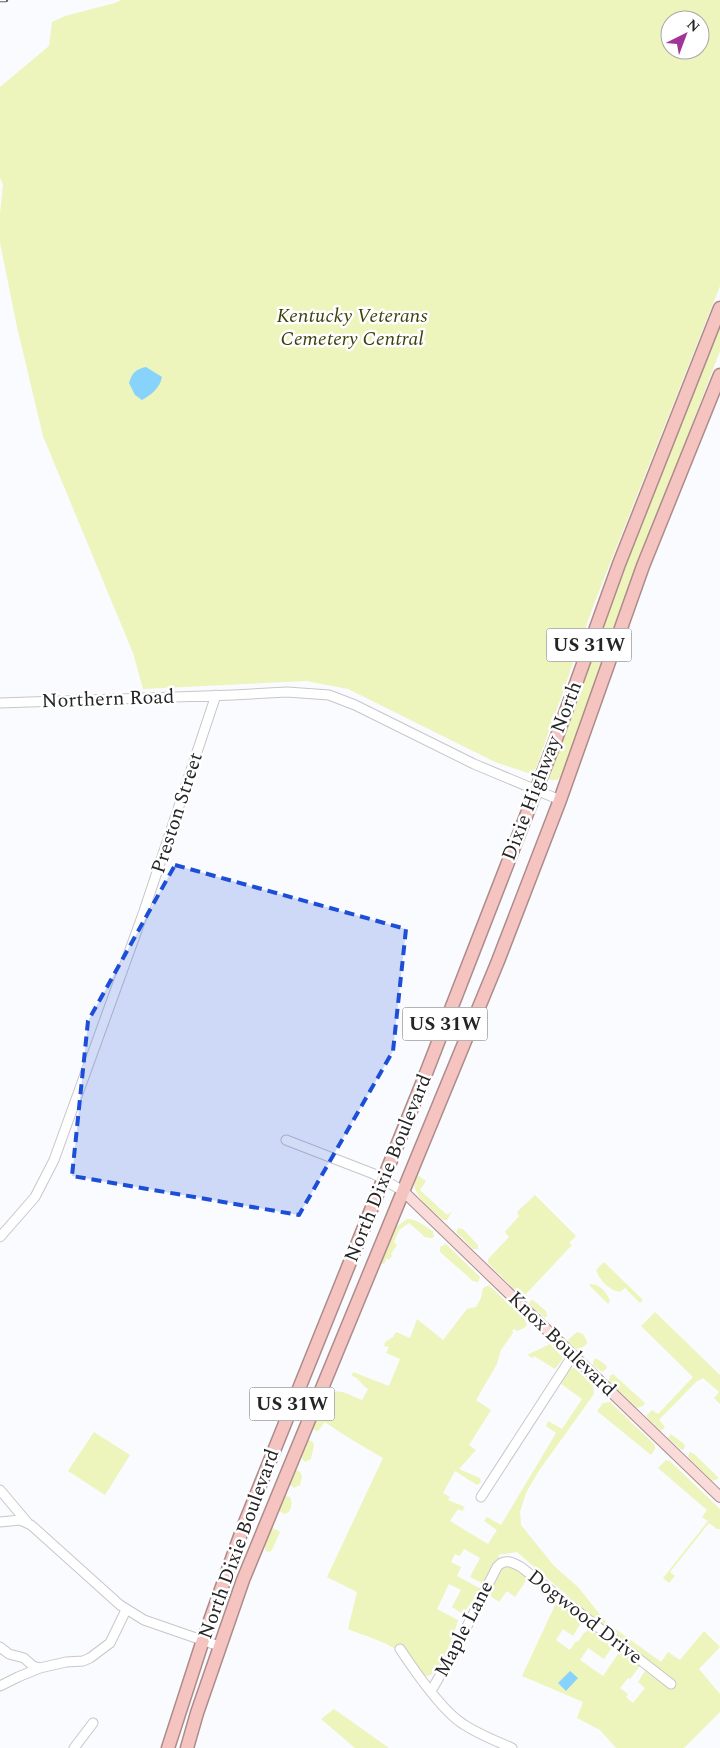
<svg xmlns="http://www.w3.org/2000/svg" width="720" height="1748" viewBox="0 0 720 1748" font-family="Spectral,serif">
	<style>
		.green { fill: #edf4bc; fill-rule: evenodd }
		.water { fill: #88d3fb }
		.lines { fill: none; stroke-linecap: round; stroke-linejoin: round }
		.minor-casing { stroke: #c7c7cb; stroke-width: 11 }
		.major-casing { stroke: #ac8c8a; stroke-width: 12 }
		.highway-casing { stroke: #ac8c8a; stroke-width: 15 }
		.minor { stroke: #fff; stroke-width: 9 }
		.major { stroke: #f9dcd9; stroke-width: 10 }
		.highway { stroke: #f5c4c0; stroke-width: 12 }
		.rail-casing { stroke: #626265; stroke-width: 4.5 }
		.rail { stroke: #fff; stroke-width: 2.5; stroke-dasharray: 8; stroke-linecap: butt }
		.marked { fill: #1d4ed8; fill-opacity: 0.2; stroke: #1d4ed8; stroke-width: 4; stroke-dasharray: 10 6; stroke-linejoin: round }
		.labels { text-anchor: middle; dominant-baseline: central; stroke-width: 5; stroke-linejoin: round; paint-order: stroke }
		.shield { fill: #fff; stroke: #666668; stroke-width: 1 }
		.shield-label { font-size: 19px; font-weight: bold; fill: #252527 }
		.park-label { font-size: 20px; font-style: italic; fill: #3d410a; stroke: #fff }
		.street-label { font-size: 20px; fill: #252527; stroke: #fff }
	</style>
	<rect width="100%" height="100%" fill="#fafbff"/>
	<path class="green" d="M121,0H720V286L594,604L536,768L531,774L495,762L348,689L306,681L143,689L133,653L43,436L17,327L0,243V214L3,184L0,178V87L49,46L52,22L65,16L115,3ZM670,20H700V50H670Z
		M720,326V351L616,624L562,776L557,780H550L548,776L635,539Z
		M416,1176H419L426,1181L420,1190L447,1215L452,1211L447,1220H443C431,1208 408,1194 416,1176Z
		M535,1195L576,1236L569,1243L572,1245L525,1295L521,1296L488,1263V1259L509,1237L505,1232L519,1216L517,1212Z
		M407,1219C415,1218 426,1227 433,1231L434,1237L431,1238L425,1237L409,1223L399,1230L394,1242L397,1245L391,1254L392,1256L389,1260L387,1258L384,1264L380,1263L395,1228Z
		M458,1228L463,1229L478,1245V1249H473L456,1232Z
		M446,1244L478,1275L480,1277L478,1282L473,1281L440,1252V1247Z
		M604,1262L643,1300L640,1303L625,1288L620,1292C609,1290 600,1281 596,1270Z
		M591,1284C600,1284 607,1293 610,1301L608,1304L589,1285Z
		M489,1285L525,1320L527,1325L524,1328L517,1331L514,1329L512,1331L513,1333L501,1350L497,1364L476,1400L491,1410L469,1445L476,1450L459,1469L480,1478L481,1482L477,1485L455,1471L443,1493L450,1497L448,1500L465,1507L462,1511L458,1509L450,1521L488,1544L497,1530L484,1521L487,1517L501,1525L556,1433L546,1426L548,1421L562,1429L582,1399L560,1383L568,1369L575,1368L593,1386L594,1394L538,1472L526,1493L520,1512L521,1525L554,1566L578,1587L606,1622L661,1662L668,1652L680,1660L704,1631L720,1647L699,1669L720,1694V1712L684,1748H616L600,1730L577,1718L583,1702L522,1676L557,1601L582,1621L573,1636L563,1629L556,1640L570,1650L576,1641L578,1642L583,1634L591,1628L614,1645L604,1659L588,1648L580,1660L603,1676L620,1651L640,1666L630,1679L628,1678L620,1688L628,1694L626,1697L633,1703L645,1688L638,1682L645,1671L672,1690L677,1684L584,1612L575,1602L517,1552L498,1555L500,1558L495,1563L484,1584L470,1577L480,1558L464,1549L460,1556L455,1554L451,1562L461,1567L457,1576L481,1589L463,1614L452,1607L461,1590L449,1584L437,1609L458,1620C456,1630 439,1677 427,1676C421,1675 404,1656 398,1651C387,1642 362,1635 348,1629L357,1592L327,1577L383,1458C363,1446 344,1436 325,1422L318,1431L311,1429L324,1394C338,1387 349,1395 362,1400L368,1389C361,1385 360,1378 352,1376L353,1372L389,1386L400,1359L386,1353L389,1347L384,1346L385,1342L393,1337L396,1332L410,1338L417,1319L443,1340L467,1309L476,1307L481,1298L483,1288Z
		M533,1300L546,1311L547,1316L545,1318L529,1304L530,1301Z
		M655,1312L720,1375V1404L714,1398L719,1392L703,1378L696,1382L659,1420L665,1427L661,1431L647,1418V1415L652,1410L658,1414L693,1377L641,1326Z
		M577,1332L583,1334L587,1341V1344L578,1350L570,1344L568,1340Z
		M550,1344L562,1357V1360L555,1369L534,1356L533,1358L527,1355Z
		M596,1358L607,1366L606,1369L602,1372L593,1365V1361Z
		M613,1374L645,1403L643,1406L637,1408L609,1381L610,1376Z
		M610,1402L655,1445V1449L651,1455L597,1411L603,1403Z
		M94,1432L130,1455L105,1495L68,1471Z
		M671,1434L684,1444L685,1447L683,1450L680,1449L668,1438Z
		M307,1440L312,1441L314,1445L311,1459L305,1462L300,1456Z
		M690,1452L694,1454L718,1477V1479L712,1481L689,1458L688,1456Z
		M666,1460L670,1461L720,1509V1529H717L709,1523L670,1572L675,1576L669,1583L663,1578L708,1521L702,1517L707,1510L658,1468Z
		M297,1470L301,1473L302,1477L300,1485L294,1488L289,1484L292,1473Z
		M285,1496L290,1497C293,1503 292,1513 284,1514L278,1510L282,1497Z
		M271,1528L277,1530L280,1532L273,1548L270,1552L266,1551L264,1544Z
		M508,1565L517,1569L528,1578L515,1597L507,1591L499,1602L489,1595L503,1566Z
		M334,1709L389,1748H355L321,1719Z"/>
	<path class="water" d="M146,367L162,377C160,388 151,395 142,400L135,395L129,383C132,373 136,369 146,367Z
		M570,1671L578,1678L566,1691L558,1683Z"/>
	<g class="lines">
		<defs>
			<path id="minor" d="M0,703L233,695L287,692L329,695L355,705L474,764L560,800
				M286,1140L374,1174L403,1191
				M0,1237L35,1197L54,1160L144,911L216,695
				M0,1490L27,1522
				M481,1497L573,1355
				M0,1522L20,1520L31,1525L120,1605L144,1620L219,1646
				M0,1647L9,1654L24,1658L33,1666L40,1668L66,1662L83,1661L90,1658L110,1643L126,1610
				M400,1649C414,1670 442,1711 463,1724C478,1734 496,1741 512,1748
				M0,1686L18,1677L40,1668
				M431,1691L455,1650L497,1567C504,1558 512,1562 521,1567L671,1684
				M74,1748L93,1723"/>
			<path id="major" d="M403,1191L720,1497"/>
			<path id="highway" d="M168,1748L203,1640L244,1525L423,1081L556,739L619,564L720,308
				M187,1748L197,1713L243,1580L498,961L560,800L643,566L720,375"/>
		</defs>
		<use href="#minor" class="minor-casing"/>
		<use href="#major" class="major-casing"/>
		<use href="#highway" class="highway-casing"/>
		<use href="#minor" class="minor"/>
		<use href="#major" class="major"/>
		<use href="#highway" class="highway"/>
		<defs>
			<path id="rail" d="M0,0H6"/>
		</defs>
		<use href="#rail" class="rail-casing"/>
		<use href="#rail" class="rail"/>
	</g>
	<path class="marked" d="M175,865L406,929L393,1051L299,1215L72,1176L88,1021Z"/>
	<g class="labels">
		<g class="shield">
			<rect x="546.5" y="628.5" width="85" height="33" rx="4"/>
			<rect x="402.5" y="1007.5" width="85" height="33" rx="4"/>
			<rect x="249.5" y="1387.5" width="85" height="33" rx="4"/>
		</g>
		<g class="shield-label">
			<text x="589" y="645">US 31W</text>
			<text x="445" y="1024">US 31W</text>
			<text x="292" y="1404">US 31W</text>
		</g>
		<g class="park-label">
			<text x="352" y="316">Kentucky Veterans<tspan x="352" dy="23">Cemetery Central</tspan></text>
		</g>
		<g class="street-label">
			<text transform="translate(108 699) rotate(-2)">Northern Road</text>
			<text transform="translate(542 771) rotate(-69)">Dixie Highway North</text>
			<text transform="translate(177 813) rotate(-72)">Preston Street</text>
			<text transform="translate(388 1168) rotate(-68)">North Dixie Boulevard</text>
			<text transform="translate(562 1344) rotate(44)">Knox Boulevard</text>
			<text transform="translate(239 1544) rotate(-70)">North Dixie Boulevard</text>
			<text transform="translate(585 1617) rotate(38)">Dogwood Drive</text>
			<text transform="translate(464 1629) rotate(-63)">Maple Lane</text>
		</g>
	</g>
	<g transform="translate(685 35) rotate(42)"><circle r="24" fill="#ffffff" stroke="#a8a8a9"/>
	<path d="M0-4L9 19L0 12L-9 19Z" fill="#a13596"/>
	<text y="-8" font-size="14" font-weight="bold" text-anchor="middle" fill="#252527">N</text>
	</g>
</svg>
